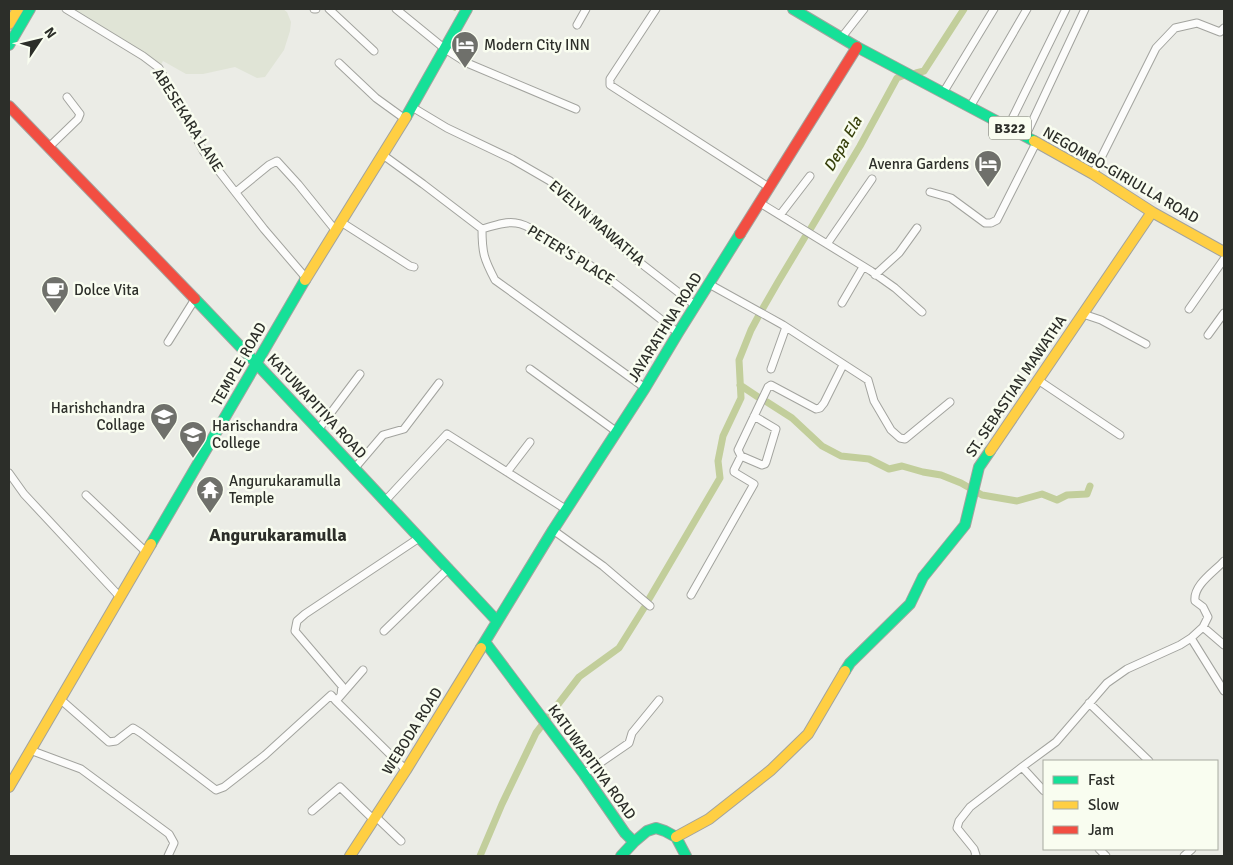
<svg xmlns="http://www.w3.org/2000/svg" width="1233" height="865" viewBox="0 0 1233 865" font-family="Signika,sans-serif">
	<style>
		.built { fill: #e0e4d6 }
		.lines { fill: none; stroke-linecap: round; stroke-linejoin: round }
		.stream { stroke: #c2ce9b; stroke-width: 2 }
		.canal { stroke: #c2ce9b; stroke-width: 7 }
		.street-casing { stroke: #a2a39e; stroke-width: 9 }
		.fast-casing { stroke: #a2a39e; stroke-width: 12 }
		.slow-casing { stroke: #a2a39e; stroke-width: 12 }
		.jam-casing { stroke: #a2a39e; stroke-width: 12 }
		.street { stroke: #fcfcfb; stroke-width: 7 }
		.fast { stroke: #16e098; stroke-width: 10 }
		.slow { stroke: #ffcf43; stroke-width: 10 }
		.jam { stroke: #f24e42; stroke-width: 10 }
		.labels { text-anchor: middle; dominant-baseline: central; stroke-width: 5; stroke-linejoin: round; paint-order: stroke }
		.shield { fill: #f9fdf0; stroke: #6a6c65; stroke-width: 1 }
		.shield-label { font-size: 14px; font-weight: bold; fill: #2c2e29 }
		.poi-label { font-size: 15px; fill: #2c2e29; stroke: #f9fdf0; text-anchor: start }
		.street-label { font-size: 15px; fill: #2c2e29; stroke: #f9fdf0 }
		.water-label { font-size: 16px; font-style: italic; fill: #39420d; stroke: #f9fdf0 }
		.quarter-label { font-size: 18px; font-weight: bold; fill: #2c2e29; stroke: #f9fdf0 }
	</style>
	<rect width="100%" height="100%" fill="#ebece6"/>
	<path class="built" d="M66,9H283L287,12L291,22L290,31L284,50L265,77L257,78L235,67L203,74H186L163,61L159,68Z"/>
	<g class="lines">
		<path class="stream" d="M453,9L455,10"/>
		<path class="canal" d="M916,73L924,71L964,9
			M811,228L860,146L897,78L902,76
			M763,308L778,282L805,237
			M740,385L758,397
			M767,402L792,418L822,446L841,456L869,459L889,469L902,466L923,472L941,475L961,483L982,495L1017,501L1042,494L1057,500L1067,495L1087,494L1090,486
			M649,599L720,478L718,461L723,436L741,398L739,360L751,330L758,317
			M480,856L502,804L536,733L579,677L619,648L644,608"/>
		<defs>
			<path id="street" d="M66,9L143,56L159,68L204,152L264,229L306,278
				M314,9H316
				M329,9L374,51
				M396,9L445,49L467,63L576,109
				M656,9L610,79V85L770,188
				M577,25L586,9
				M842,37L864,9
				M339,63L376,98L405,119
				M943,93L994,9
				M412,107L447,128L512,159L550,181L629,254L696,306
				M970,107L1027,9
				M1008,127L1066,9
				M1025,137L1085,9
				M49,147L78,119L80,114L67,97
				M383,155L423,184L482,229C493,226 505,221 516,223C526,224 535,231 544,236C592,263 635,299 678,333
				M1093,174L1156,48L1175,28L1197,23L1220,32L1224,28
				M236,192L269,165L277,161L298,184L336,231
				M930,192L951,198L985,223H991L997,220L1036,143
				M760,203L871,271L895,288L922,312
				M780,215L810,176
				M341,222L410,266L414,267
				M482,229C482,253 484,259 495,280L645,388
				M827,244L872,179
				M875,275L899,253L917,228
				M709,284L783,325L868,380L874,401L891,430L900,438L905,439L950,402
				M842,303L863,267
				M1189,309L1224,259
				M1083,314L1101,320L1146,344
				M1208,335L1224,313
				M168,342L195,299
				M530,369L617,432
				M771,369L786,327
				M1038,380L1120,435
				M754,416L776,429L766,462L765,464L762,465L741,456L738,450L768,387L771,385L816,409L820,408L824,403L843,365
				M318,430L360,374
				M354,469L383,435L404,429L439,383
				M507,472L530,442
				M9,473L24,494L120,597
				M86,495L146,552
				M385,501L447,434L567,510
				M553,530L603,566L650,606
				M691,595L754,484L734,472V470L741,456
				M1203,627L1224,645
				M384,631L449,568
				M1191,638L1224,691
				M341,695L342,686L295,631L297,621L305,614L419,538
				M60,699L109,742L116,741L133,728L141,733L216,790L224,787L265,755L331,695L336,701L363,670
				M336,701L406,770
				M1089,703L1149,761
				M30,750L81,769L169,834L174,843L168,856
				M1022,767L1044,791
				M584,774L629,743L632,733L659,700
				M312,811L340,787L374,820
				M376,817L401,841
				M1099,849L1106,856
				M975,856L976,855L974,849L957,828L959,821L970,807L1022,767L1056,742L1107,683L1127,669L1180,645L1191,638L1203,627L1208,617L1203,607L1195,601C1193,585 1214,572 1224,561
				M1184,856L1192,849"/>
			<path id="fast" d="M793,9L857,47L1034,141
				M9,45L30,9
				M406,117L467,9
				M195,299L256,363L497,621
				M151,544L305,280
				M485,642L584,774L625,833L634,842
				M481,648L553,530L645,388L678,333L740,234
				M845,671L850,663L910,604L923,577L965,525L979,467L990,451
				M621,856L634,842L647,831L656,828L665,831L676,837L686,856"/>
			<path id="slow" d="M9,24L18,9
				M1034,141L1093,174L1152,212L1224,252
				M305,280L406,117
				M990,451L1152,212
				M9,787L151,544
				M676,837L709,819L771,770L808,734L845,671
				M350,856L406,770L481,648"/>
			<path id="jam" d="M9,106L195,299
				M740,234L857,47"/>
		</defs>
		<use href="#street" class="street-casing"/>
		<use href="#fast" class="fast-casing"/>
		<use href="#slow" class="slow-casing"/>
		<use href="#jam" class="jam-casing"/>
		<use href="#street" class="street"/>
		<use href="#fast" class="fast"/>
		<use href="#slow" class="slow"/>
		<use href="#jam" class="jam"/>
	</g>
	<defs>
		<symbol id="hotel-pin" viewBox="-11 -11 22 30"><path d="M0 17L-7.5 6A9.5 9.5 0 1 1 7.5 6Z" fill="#6f706b" stroke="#f9fdf0"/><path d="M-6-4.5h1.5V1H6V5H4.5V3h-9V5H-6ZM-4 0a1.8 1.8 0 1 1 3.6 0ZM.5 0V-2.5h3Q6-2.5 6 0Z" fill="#fff"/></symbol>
		<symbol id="cafe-pin" viewBox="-11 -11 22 30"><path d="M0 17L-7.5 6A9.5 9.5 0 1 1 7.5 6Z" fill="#6f706b" stroke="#f9fdf0"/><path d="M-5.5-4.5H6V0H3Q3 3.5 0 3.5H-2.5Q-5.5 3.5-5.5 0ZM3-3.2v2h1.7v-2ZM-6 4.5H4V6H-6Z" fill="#fff"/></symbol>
		<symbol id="school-pin" viewBox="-11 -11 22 30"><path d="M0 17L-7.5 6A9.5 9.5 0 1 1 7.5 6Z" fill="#6f706b" stroke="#f9fdf0"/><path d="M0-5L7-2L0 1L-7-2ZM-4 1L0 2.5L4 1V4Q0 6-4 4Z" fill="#fff"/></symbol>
		<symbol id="temple-pin" viewBox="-11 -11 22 30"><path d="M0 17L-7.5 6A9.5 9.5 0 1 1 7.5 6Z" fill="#6f706b" stroke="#f9fdf0"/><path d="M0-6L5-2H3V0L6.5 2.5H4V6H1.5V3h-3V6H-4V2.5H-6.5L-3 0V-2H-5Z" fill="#fff"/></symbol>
	</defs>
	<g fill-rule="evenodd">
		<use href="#hotel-pin" x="449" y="29" width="32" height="43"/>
		<use href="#hotel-pin" x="972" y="148" width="32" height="43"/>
		<use href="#cafe-pin" x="39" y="274" width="32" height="43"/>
		<use href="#school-pin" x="148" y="401" width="32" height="43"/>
		<use href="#school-pin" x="177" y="419" width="32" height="43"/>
		<use href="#temple-pin" x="194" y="474" width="32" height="43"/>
	</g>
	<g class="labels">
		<rect class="shield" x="989" y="116.5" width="42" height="23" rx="4"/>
		<g class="shield-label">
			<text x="1010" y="128">B322</text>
		</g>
		<g class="poi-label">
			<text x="484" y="45">Modern City INN</text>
			<text x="969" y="164" text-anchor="end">Avenra Gardens</text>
			<text x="74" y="290">Dolce Vita</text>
			<text x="145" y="408" text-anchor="end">Harishchandra<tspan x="145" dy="17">Collage</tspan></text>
			<text x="212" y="426">Harischandra<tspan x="212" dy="17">College</tspan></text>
			<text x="229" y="481">Angurukaramulla<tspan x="229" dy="17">Temple</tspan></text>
		</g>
		<g class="street-label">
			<text transform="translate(188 120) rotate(58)">ABESEKARA LANE</text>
			<text transform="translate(1121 175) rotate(30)">NEGOMBO-GIRIULLA ROAD</text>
			<text transform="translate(597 223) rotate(41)">EVELYN MAWATHA</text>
			<text transform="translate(571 255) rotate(32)">PETER'S PLACE</text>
			<text transform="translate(665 327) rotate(-58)">JAYARATHNA ROAD</text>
			<text transform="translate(239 364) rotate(-60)">TEMPLE ROAD</text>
			<text transform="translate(1016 386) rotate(-56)">ST. SEBASTIAN MAWATHA</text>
			<text transform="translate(317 406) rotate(47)">KATUWAPITIYA ROAD</text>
			<text transform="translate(412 731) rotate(-58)">WEBODA ROAD</text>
			<text transform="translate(592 762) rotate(54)">KATUWAPITIYA ROAD</text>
		</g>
		<g class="water-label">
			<text transform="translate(843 144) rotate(-60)">Depa Ela</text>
		</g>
		<g class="quarter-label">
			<text x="278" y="535">Angurukaramulla</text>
		</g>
	</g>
	<rect width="1233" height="865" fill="none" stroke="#2c2e29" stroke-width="20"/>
	<rect x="1043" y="760" width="175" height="90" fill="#f9fdf0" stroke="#a7aaa0"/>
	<rect x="1053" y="776" width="25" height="8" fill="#16e098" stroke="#a7aaa0"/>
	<text x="1088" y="785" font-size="15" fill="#2c2e29">Fast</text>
	<rect x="1053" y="801" width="25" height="8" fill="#ffcf43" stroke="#a7aaa0"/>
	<text x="1088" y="810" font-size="15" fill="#2c2e29">Slow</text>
	<rect x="1053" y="826" width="25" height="8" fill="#f24e42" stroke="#a7aaa0"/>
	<text x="1088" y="835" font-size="15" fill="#2c2e29">Jam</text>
	<g transform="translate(40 40) rotate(55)" stroke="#f9fdf0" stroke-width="4" paint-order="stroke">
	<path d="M0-4L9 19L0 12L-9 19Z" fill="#2c2e29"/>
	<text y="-8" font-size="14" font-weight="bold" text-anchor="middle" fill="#2c2e29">N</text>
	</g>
</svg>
